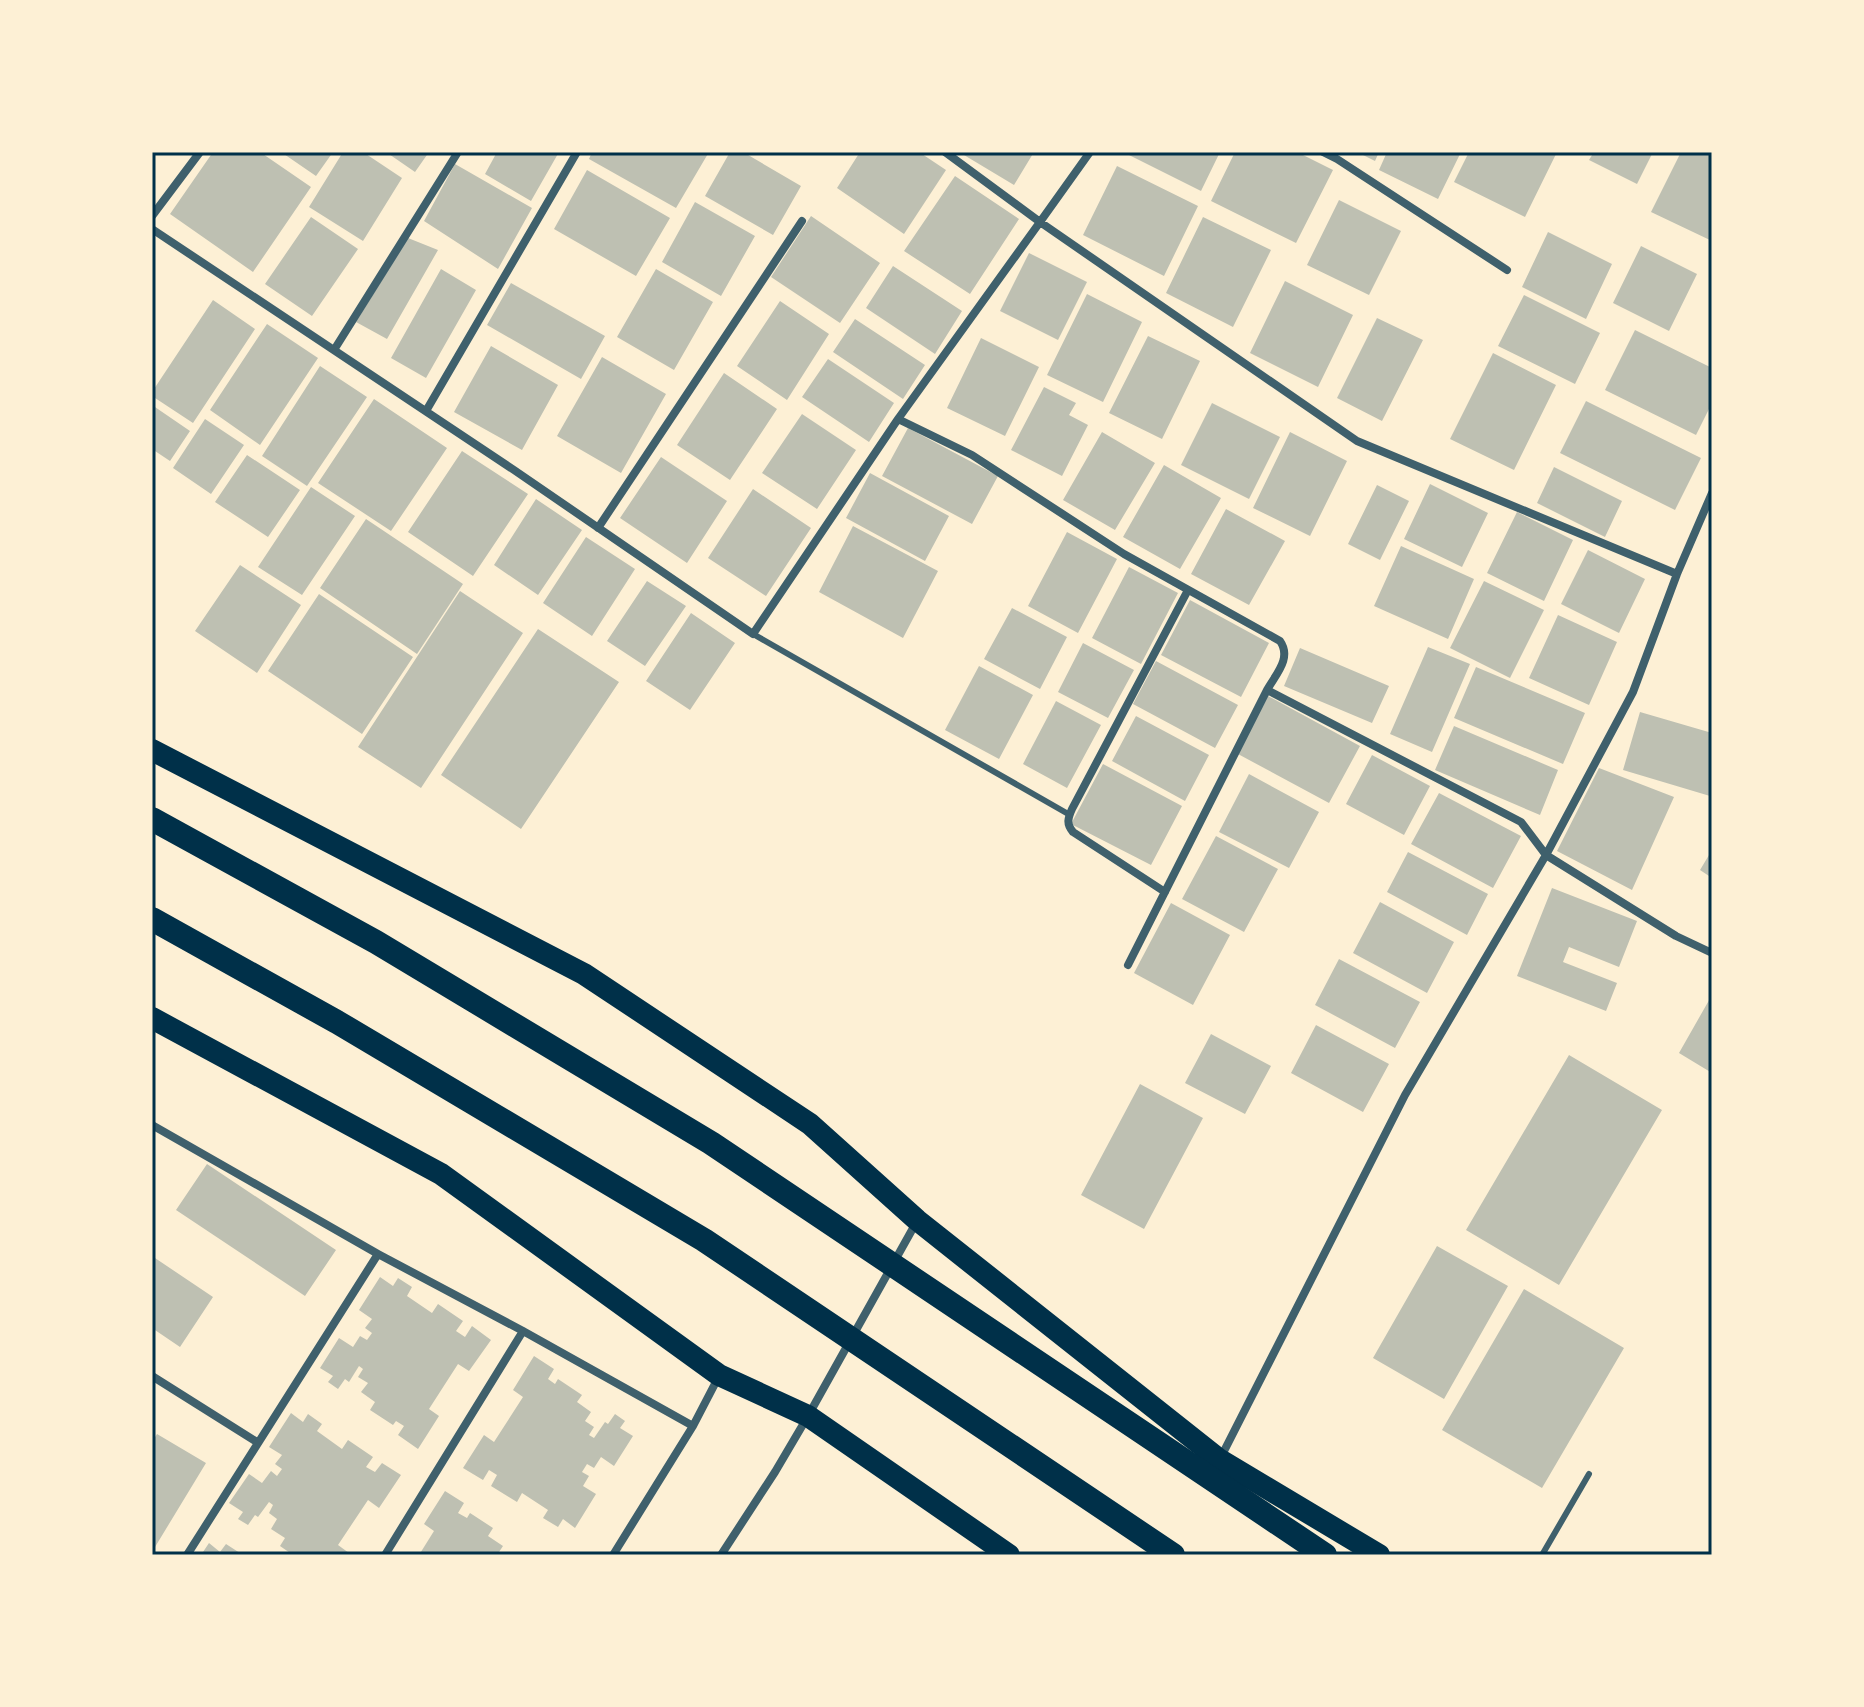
<svg xmlns="http://www.w3.org/2000/svg" width="1864" height="1707" viewBox="0 0 1864 1707" font-family="Montserrat,sans-serif">
	<style>
		.building { fill: #bec0b2 }
		.lines { fill: none; stroke-linecap: round; stroke-linejoin: round }
		.service { stroke: #3f606c; stroke-width: 6 }
		.minor { stroke: #3f606c; stroke-width: 8 }
		.trunk { stroke: #003049; stroke-width: 22 }
		.motorway { stroke: #003049; stroke-width: 24 }
		.neatline { fill: none; stroke: #003049; stroke-width: 3 }
	</style>
	<rect width="100%" height="100%" fill="#fdf0d5"/>
	<path class="building" d="M213,152H260L311,187L253,272L170,214Z
		M281,152H333L316,176Z
		M343,152H363L402,178L363,241L309,207Z
		M386,152H429L415,172Z
		M497,152H559L531,201L485,174Z
		M592,152H709L676,208L589,159Z
		M730,152H743L801,186L773,235L705,196Z
		M860,152H919L946,170L904,234L837,188Z
		M959,152H1034L1014,185Z
		M1123,152H1220L1201,191Z
		M1235,152H1297L1333,170L1296,243L1211,201Z
		M1357,152H1379L1375,161Z
		M1387,152H1461L1438,199L1379,170Z
		M1469,152H1557L1525,217L1454,182Z
		M1594,152H1653L1637,184L1589,160Z
		M1681,152H1712V241L1651,212Z
		M455,164L532,208L498,269L424,221Z
		M1117,166L1198,206L1164,276L1083,235Z
		M587,170L670,218L636,276L554,229Z
		M955,176L1019,219L970,294L904,251Z
		M1339,200L1401,231L1369,295L1307,265Z
		M695,202L755,236L721,296L662,262Z
		M811,216L880,263L840,323L771,277Z
		M311,217L358,249L312,316L265,284Z
		M1203,217L1271,250L1233,327L1166,293Z
		M1548,232L1612,264L1586,319L1522,287Z
		M408,238L438,250L387,339L356,322Z
		M1641,246L1697,274L1669,331L1613,303Z
		M1029,253L1087,282L1058,340L1000,311Z
		M893,266L962,311L935,354L866,308Z
		M441,269L476,290L426,378L391,358Z
		M656,269L713,302L674,370L617,337Z
		M1285,281L1353,315L1318,387L1250,353Z
		M511,283L605,336L581,379L487,325Z
		M1087,294L1142,322L1103,402L1047,375Z
		M1524,295L1600,333L1575,384L1498,346Z
		M213,300L255,329L193,423L152,396V392Z
		M780,301L829,334L787,400L737,366Z
		M1377,318L1423,340L1382,421L1337,398Z
		M855,319L925,365L903,399L833,352Z
		M267,324L318,358L260,445L210,410Z
		M1635,330L1712,368V403L1696,435L1605,390Z
		M1148,336L1200,361L1162,439L1109,413Z
		M981,338L1039,367L1005,436L947,408Z
		M491,346L558,385L522,450L454,412Z
		M1493,353L1556,385L1514,470L1450,439Z
		M602,357L666,394L621,473L557,436Z
		M828,359L894,403L869,442L802,397Z
		M320,366L367,397L307,486L262,456Z
		M724,373L777,409L730,480L677,445Z
		M1044,387L1076,403L1069,415L1088,425L1062,476L1011,450Z
		M374,399L447,448L391,531L318,483Z
		M1586,401L1701,458L1675,510L1560,453Z
		M1212,403L1280,437L1249,499L1181,465Z
		M152,405L190,431L170,461L152,449Z
		M802,414L856,450L817,509L762,473Z
		M205,419L244,445L211,494L173,468Z
		M908,428L998,476L972,524L882,476Z
		M1102,432L1155,463L1115,530L1063,500Z
		M1290,432L1347,461L1310,536L1253,508Z
		M462,451L528,494L473,576L408,532Z
		M247,455L300,490L268,537L215,502Z
		M661,457L727,501L687,563L620,518Z
		M1164,465L1221,498L1180,569L1123,537Z
		M1554,467L1622,501L1605,537L1537,503Z
		M870,473L949,516L925,561L846,518Z
		M1430,484L1488,513L1462,567L1404,539Z
		M1377,485L1409,501L1380,560L1348,544Z
		M311,487L355,516L302,595L258,567Z
		M753,489L811,528L766,596L708,558Z
		M536,499L582,530L538,595L494,565Z
		M1226,509L1285,541L1249,605L1191,574Z
		M1517,512L1573,540L1544,601L1487,573Z
		M366,519L463,584L417,654L320,588Z
		M853,526L938,571L903,638L819,592Z
		M1067,532L1117,559L1078,633L1028,606Z
		M586,537L635,569L592,636L543,603Z
		M1401,546L1474,579L1448,639L1374,606Z
		M1588,550L1645,579L1619,633L1561,604Z
		M240,565L301,605L257,673L195,631Z
		M1129,567L1178,593L1141,664L1092,638Z
		M647,581L686,606L645,666L607,641Z
		M1484,581L1544,610L1510,678L1450,648Z
		M460,591L523,633L421,788L358,747Z
		M319,594L413,657L362,734L268,671Z
		M1190,600L1269,643L1241,697L1161,655Z
		M1012,608L1067,637L1040,689L984,659Z
		M691,613L735,643L690,710L646,681Z
		M1558,615L1617,642L1589,705L1529,678Z
		M538,629L619,682L521,829L441,775Z
		M1083,643L1134,670L1108,718L1058,692Z
		M1428,647L1470,664L1432,752L1390,734Z
		M1300,648L1389,686L1372,723L1284,686Z
		M1156,661L1238,705L1215,748L1133,704Z
		M979,666L1033,695L999,759L945,730Z
		M1476,667L1585,713L1563,764L1454,718Z
		M1268,696L1360,746L1329,803L1238,754Z
		M1056,701L1101,725L1067,788L1023,764Z
		M1640,712L1712,733V788L1710,796L1623,770Z
		M1136,716L1209,755L1185,801L1112,761Z
		M1454,726L1558,770L1540,815L1435,770Z
		M1372,755L1430,786L1404,835L1346,804Z
		M1103,764L1182,806L1151,865L1071,824Z
		M1599,768L1674,797L1632,890L1557,851Z
		M1249,774L1319,812L1289,868L1219,832Z
		M1439,793L1521,836L1493,888L1411,844Z
		M1216,836L1278,869L1244,932L1182,899Z
		M1712,850V878L1700,870Z
		M1408,852L1488,894L1467,935L1387,892Z
		M1552,888L1637,921L1619,967L1569,947L1563,962L1617,983L1606,1011L1517,976Z
		M1380,902L1454,942L1427,993L1353,953Z
		M1171,903L1230,935L1193,1005L1134,973Z
		M1339,959L1420,1002L1395,1048L1315,1005Z
		M1712,995V1073L1679,1053Z
		M1316,1025L1389,1064L1363,1112L1291,1073Z
		M1211,1034L1271,1066L1245,1114L1185,1083Z
		M1569,1055L1662,1110L1559,1285L1466,1230Z
		M1140,1084L1203,1118L1144,1229L1081,1195Z
		M207,1164L336,1250L305,1296L176,1210Z
		M1437,1246L1508,1286L1444,1399L1373,1358Z
		M152,1256L213,1297L180,1347L152,1328Z
		M380,1277L393,1286L398,1278L412,1287L407,1296L432,1313L438,1304L463,1321L456,1331L465,1337L472,1326L491,1340L469,1371L458,1364L429,1409L439,1416L418,1449L398,1435L404,1426L396,1421L393,1425L370,1410L375,1402L361,1392L368,1383L358,1377L363,1369L359,1366L349,1382L345,1379L338,1389L328,1382L333,1376L320,1368L339,1338L353,1347L360,1336L367,1340L372,1333L365,1328L372,1319L359,1310Z
		M1524,1289L1624,1348L1542,1488L1442,1430Z
		M534,1356L554,1369L548,1379L555,1384L558,1379L582,1395L577,1402L591,1412L585,1421L594,1427L589,1435L594,1438L605,1422L608,1424L615,1414L625,1421L620,1428L633,1436L614,1466L601,1457L594,1468L587,1464L582,1472L589,1476L583,1486L596,1494L575,1528L563,1519L558,1527L543,1518L548,1510L522,1493L517,1502L491,1486L497,1475L489,1470L483,1480L463,1468L484,1435L494,1442L523,1397L513,1390Z
		M291,1413L303,1422L308,1414L322,1424L317,1431L342,1449L348,1440L373,1457L366,1467L375,1472L382,1463L401,1475L379,1508L368,1500L338,1545L349,1553L348,1555H293L280,1546L285,1538L271,1529L277,1519L269,1513L273,1505L269,1502L258,1517L255,1515L248,1525L238,1519L243,1512L229,1503L249,1474L262,1483L271,1471L277,1476L282,1469L275,1464L282,1455L269,1447Z
		M157,1434L206,1463L152,1552V1442Z
		M445,1491L464,1503L458,1513L467,1518L470,1513L493,1528L488,1536L503,1546L497,1555H419L434,1531L424,1524Z
		M209,1543L220,1552L226,1544L243,1555H201Z"/>
	<g class="lines">
		<path class="service" d="M753,634L1070,815
			M1542,1555L1589,1474"/>
		<path class="minor" d="M945,152L1040,222L1090,152
			M1323,152L1337,159L1507,270
			M152,216L200,152
			M152,229L514,470L753,634L898,419L1040,222L1357,441L1677,574
			M334,350L458,152
			M426,411L577,152
			M898,419L972,455L1124,554L1280,641C1292,658 1276,674 1267,690L1128,965
			M598,528L802,221
			M1267,690L1521,822L1546,855L1676,936L1712,953
			M1165,892L1073,832C1066,824 1068,818 1072,809L1188,590
			M152,1125L378,1254
			M152,1376L257,1442
			M1220,1459L1405,1095L1546,855L1633,692L1677,574L1712,493
			M187,1555L378,1254L523,1331L693,1426
			M385,1555L523,1331
			M613,1555L693,1426L719,1376
			M721,1555L775,1472L808,1416L917,1221"/>
		<path class="trunk" d="M152,750L584,974L810,1124L917,1220L1220,1460L1379,1555
			M152,1018L441,1174L719,1375L808,1416L1009,1555"/>
		<path class="motorway" d="M152,819L376,942L711,1143L1325,1555
			M152,919L337,1022L704,1240L1173,1555"/>
	</g>
	<rect width="1864" height="1707" fill="none" stroke="#fdf0d5" stroke-width="308"/>
	<rect x="154" y="154" width="1556" height="1399" class="neatline"/>
</svg>
